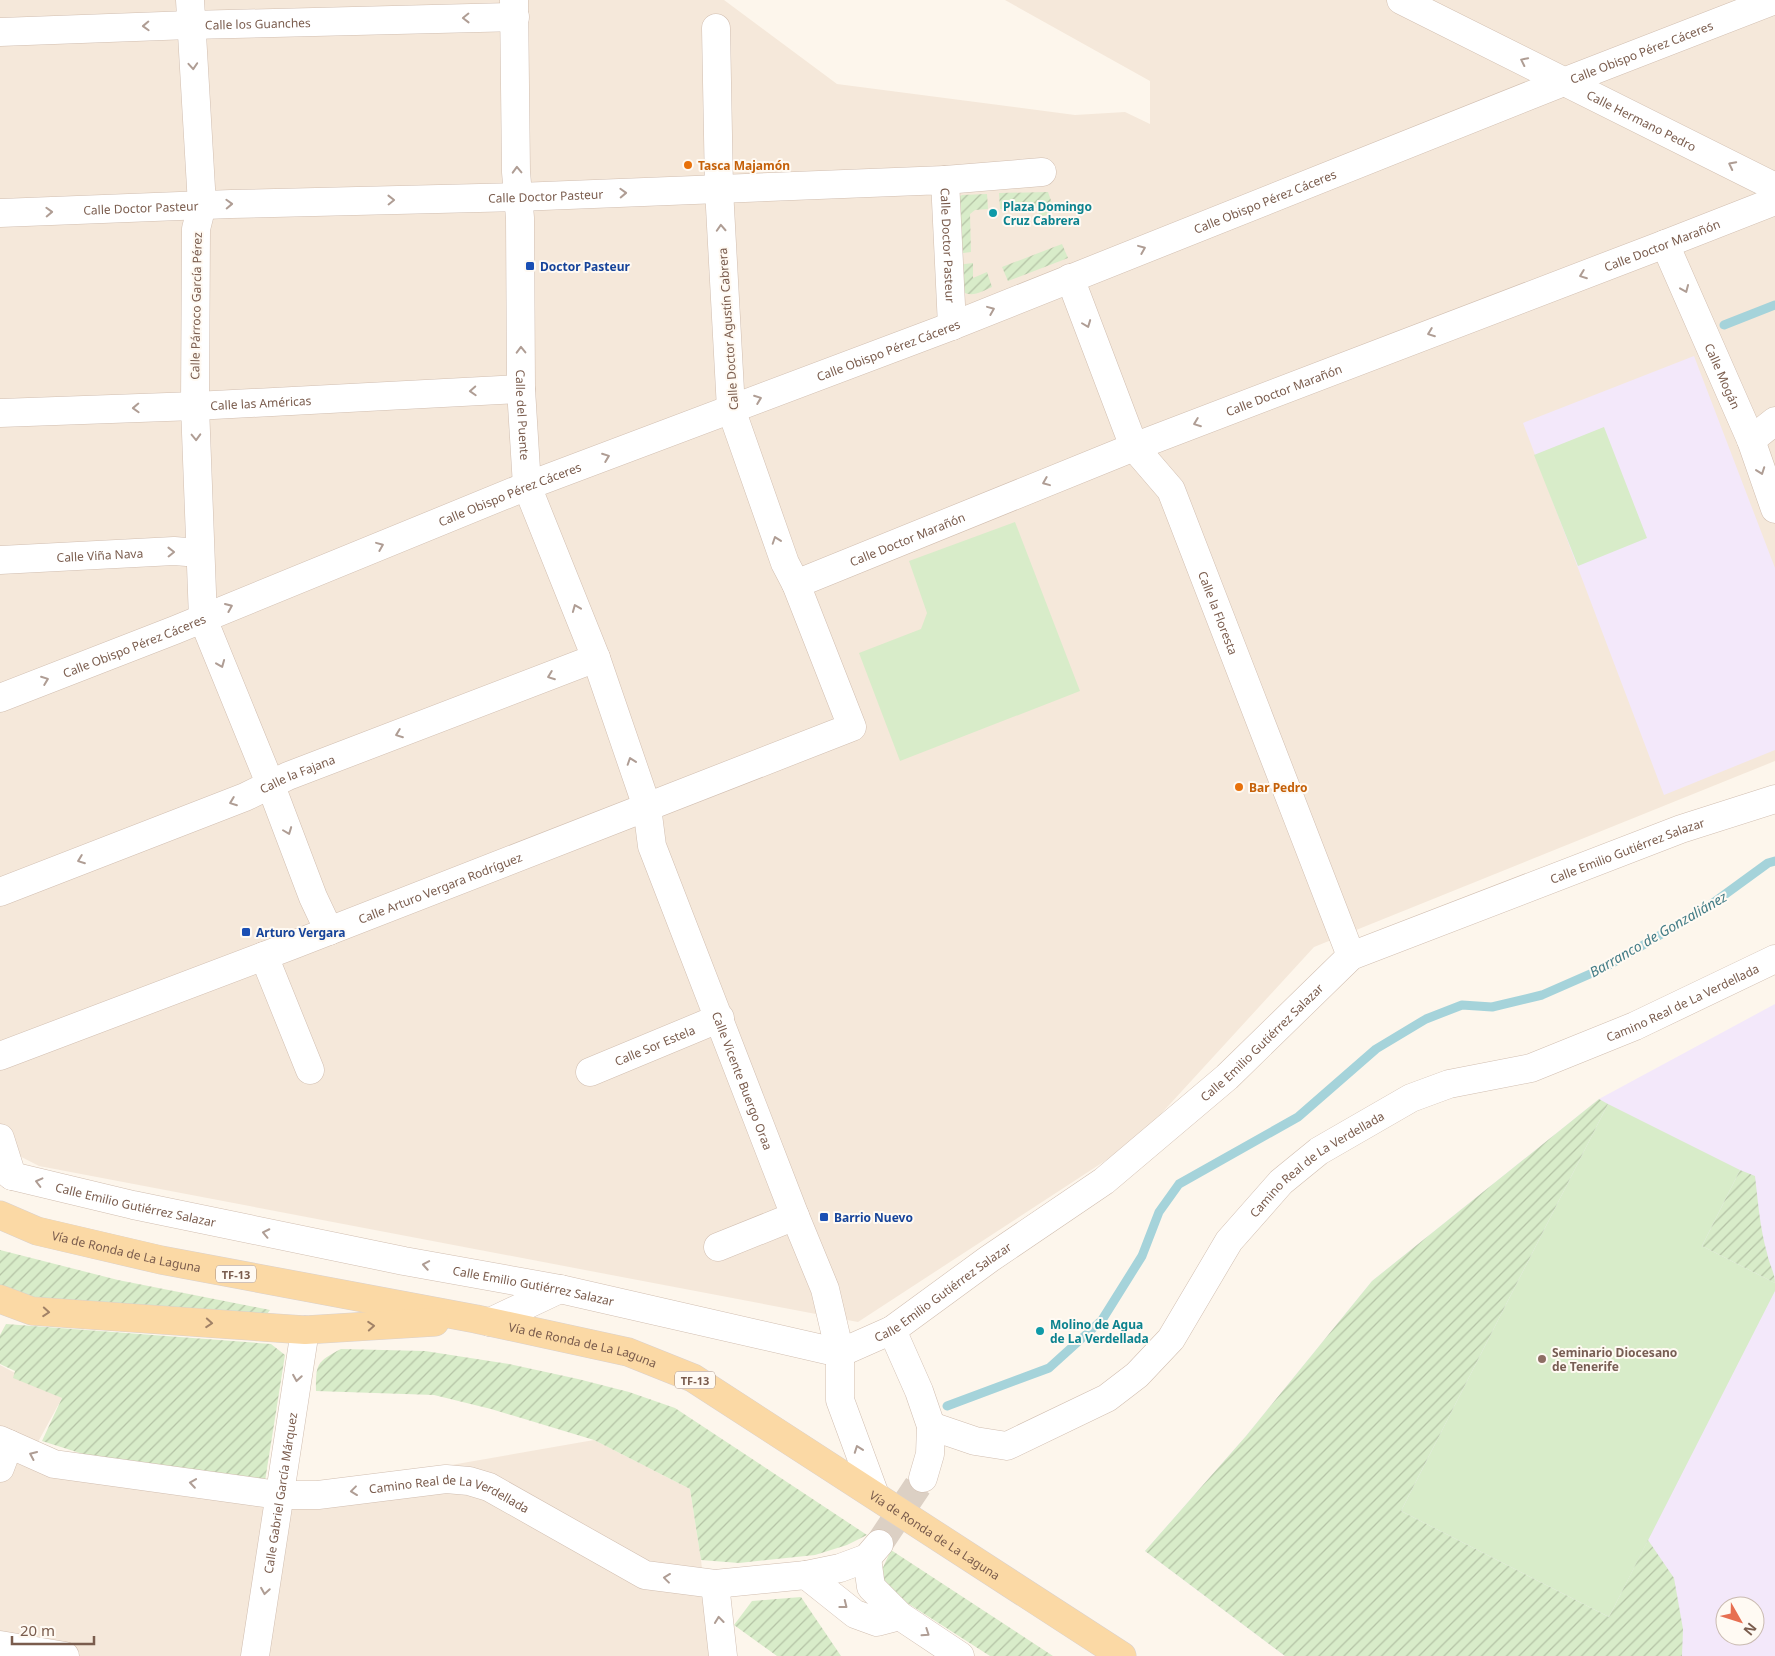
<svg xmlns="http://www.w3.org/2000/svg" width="1775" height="1656" viewBox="0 0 1775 1656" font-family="'Noto Sans',sans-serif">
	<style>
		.residential { fill: #f5e8da }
		.education { fill: #f3e8fa; fill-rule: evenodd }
		.grass { fill: #d8ecc9 }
		.garden { fill: url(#garden-furrows) }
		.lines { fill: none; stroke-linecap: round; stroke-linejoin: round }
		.stream { stroke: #a5d3da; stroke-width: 9 }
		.minor-tunnel { stroke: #dcd0c4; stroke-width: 28; stroke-dasharray: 28 14; stroke-linecap: butt }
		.minor-casing { stroke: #d1beb0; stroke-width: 29 }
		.major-casing { stroke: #dad1cd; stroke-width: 29 }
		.minor { stroke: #fff; stroke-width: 28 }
		.major { stroke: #fbd9a5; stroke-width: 28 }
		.oneway { stroke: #af9d94 }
		.oneway2 { stroke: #a18267 }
		.food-dot { fill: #e8710a; stroke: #fffaf3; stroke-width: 2 }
		.culture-dot { fill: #0f9aa8; stroke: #fffaf3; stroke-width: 2 }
		.transit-dot { fill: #1a4fb4; stroke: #fffaf3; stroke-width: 2 }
		.education-dot { fill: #8d6e63; stroke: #fffaf3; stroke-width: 2 }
		.labels { text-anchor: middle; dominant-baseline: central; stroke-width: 4; stroke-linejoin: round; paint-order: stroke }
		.shield { fill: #fffaf3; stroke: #a28b7f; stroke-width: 1 }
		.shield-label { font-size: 11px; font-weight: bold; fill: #7a5c4d }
		.street-label { font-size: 12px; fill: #7a5c4d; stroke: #fffaf3 }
		.food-label { font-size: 12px; font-weight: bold; fill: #c56008; stroke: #fffaf3; text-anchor: start }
		.culture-label { font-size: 12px; font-weight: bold; fill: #0d838f; stroke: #fffaf3; text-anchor: start }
		.transit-label { font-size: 12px; font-weight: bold; fill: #164399; stroke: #fffaf3; text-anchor: start }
		.education-label { font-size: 12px; font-weight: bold; fill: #785e54; stroke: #fffaf3; text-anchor: start }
		.water-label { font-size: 14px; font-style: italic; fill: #437c86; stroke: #fffaf3 }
	</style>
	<defs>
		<pattern id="garden-furrows" width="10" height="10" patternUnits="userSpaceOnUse" patternTransform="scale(1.25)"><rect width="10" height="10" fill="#d8ecc9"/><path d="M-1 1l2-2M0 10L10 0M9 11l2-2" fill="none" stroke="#b4c2a5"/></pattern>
	</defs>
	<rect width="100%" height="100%" fill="#fdf6ec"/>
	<path class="residential" d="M0,0H724L837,84L1075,115L1125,112L1150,124V81L1005,0H1775V761L1314,947L1137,1140L858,1322L39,1166L0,1146Z
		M0,1365L62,1398L32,1453L279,1495L594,1440L690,1489L701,1560L712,1656H0Z"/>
	<path class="education" d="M1694,356L1775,568V750L1664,795L1523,423Z
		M1775,1004V1656H1285L1145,1551L1246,1436L1372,1281L1599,1099ZM1725,1606H1755V1636H1725Z"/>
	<path class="grass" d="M1604,427L1647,538L1578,566L1534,455Z
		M1015,522L1080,691L900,761L859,653L921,629L927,613L909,561Z
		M1608,1104L1740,1170L1702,1246L1775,1283V1291L1609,1617L1401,1511Z"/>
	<path class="garden" d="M1048,192L1055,212L1040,217L1037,208L1000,209L999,193Z
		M987,194L988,209L975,210L970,214L971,252L956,254L957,198L962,195Z
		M1062,244L1068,258L1008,281L1002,267Z
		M973,263V278L987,272L992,287C981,292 972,298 961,291L957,265Z
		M1599,1099L1608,1104L1401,1511L1609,1617L1648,1540L1674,1578L1683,1629L1682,1656H1285L1145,1551L1246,1436L1372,1281Z
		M1740,1170L1755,1176C1758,1202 1760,1228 1767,1253C1769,1264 1775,1273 1775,1283L1702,1246Z
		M0,1250L118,1280L270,1310L265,1317C208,1313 151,1308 94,1303C63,1300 29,1300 0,1288Z
		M6,1324L271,1344L285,1355L265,1481L102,1460L42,1441L62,1398L13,1378L15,1371L0,1364V1335Z
		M341,1349L425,1351L509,1364L578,1379L629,1392L675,1408L867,1535L847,1545L815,1555L739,1563L701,1560L690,1489L594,1440L491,1409L434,1395L316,1391C316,1364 316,1362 341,1349Z
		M891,1550L1053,1656H990L887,1590L880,1574Z
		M801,1597L841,1656H777L734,1625L752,1601Z"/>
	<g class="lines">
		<path class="stream" d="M1724,325L1775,305
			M947,1406L1049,1368L1102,1320L1142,1256L1159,1212L1179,1184L1298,1117L1376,1049L1426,1019L1462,1005L1492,1007L1542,995L1606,967L1709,906L1768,863L1775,861"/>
		<path class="minor-tunnel" d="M879,1544L923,1478"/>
		<defs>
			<g id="minor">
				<path d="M190,0L202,205L196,229L195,406L203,619L271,786L313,897L329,931"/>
				<path id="s1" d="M514,0L516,172L520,218L521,389L527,486L596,658L647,807L652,846L795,1216L825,1289L840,1353V1400L875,1495"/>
				<path id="s2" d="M1401,0L1775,187"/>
				<path id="s3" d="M0,32L190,25L515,17"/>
				<path d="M945,180L1042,172"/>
				<path id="s4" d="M0,213L231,204L518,197L945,180L952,326"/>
				<path id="s5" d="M1665,244L1751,440L1775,509"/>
				<path id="s6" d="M1070,278L1134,447L1171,490L1351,956"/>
				<path id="s7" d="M0,413L195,406L521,389"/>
				<path d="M1751,440L1775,421"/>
				<path id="s8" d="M0,560L174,551L200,553"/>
				<path id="s9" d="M796,584L1134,447L1665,244L1775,201"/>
				<path id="s10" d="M0,698L175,630L527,486L952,326L1566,81L1775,0"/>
				<path id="s11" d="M0,892L245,797L288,776L596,658"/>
				<path d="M264,956L310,1070"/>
				<path id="s12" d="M0,1056L293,945L852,727L796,584L785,563L731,409L719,189L716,28"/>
				<path id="s13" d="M590,1072L720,1018"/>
				<path d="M0,1138L12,1176"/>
				<path id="s14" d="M0,1167L12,1176L133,1205L404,1261L560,1289L840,1353L892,1330L989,1259L1104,1181L1227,1077L1351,956L1681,829L1775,799"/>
				<path d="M718,1247L795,1216"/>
				<path d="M490,1322L560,1289"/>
				<path d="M892,1330L919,1391L931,1426L930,1454L923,1478"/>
				<path id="s15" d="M931,1426L975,1441L1007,1446L1107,1398L1137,1375L1171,1339L1229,1241L1281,1182L1319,1151L1411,1098L1449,1084L1531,1068L1635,1026L1775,959"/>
				<path id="s16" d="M0,1440L54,1464L279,1495H318L446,1479L469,1481L489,1487L645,1575L715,1584L806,1575L840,1568L867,1558L879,1544"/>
				<path d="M0,1468L9,1444"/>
				<path d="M867,1558L871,1587L900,1616L960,1656"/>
				<path d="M806,1575L855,1614L877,1622L900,1616"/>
				<path d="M715,1584L723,1656"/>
				<path d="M0,1645L65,1656"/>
				<path id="s17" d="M255,1656L305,1330"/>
			</g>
			<g id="major">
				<path id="s18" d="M0,1215L37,1231L161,1260L476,1319L628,1352L693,1378L1122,1656"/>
				<path d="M0,1299L32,1311L305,1330L435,1322"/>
			</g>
		</defs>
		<use href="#minor" class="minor-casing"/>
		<use href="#major" class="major-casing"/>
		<use href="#minor" class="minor"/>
		<use href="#major" class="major"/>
	</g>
	<defs><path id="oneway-chevron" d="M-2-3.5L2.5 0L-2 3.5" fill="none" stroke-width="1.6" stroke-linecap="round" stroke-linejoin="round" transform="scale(1.25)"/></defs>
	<g class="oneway">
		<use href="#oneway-chevron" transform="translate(466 18) rotate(179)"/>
		<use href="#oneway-chevron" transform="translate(146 26) rotate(178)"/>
		<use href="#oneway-chevron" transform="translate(1524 61) rotate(-154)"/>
		<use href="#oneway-chevron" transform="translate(193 66) rotate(86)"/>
		<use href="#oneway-chevron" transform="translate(1732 165) rotate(-153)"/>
		<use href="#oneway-chevron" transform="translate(517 170) rotate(-92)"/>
		<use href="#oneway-chevron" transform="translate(623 193) rotate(-2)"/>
		<use href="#oneway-chevron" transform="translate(391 200) rotate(-1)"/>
		<use href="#oneway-chevron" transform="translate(229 204) rotate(-2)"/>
		<use href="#oneway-chevron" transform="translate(49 212) rotate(-2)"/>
		<use href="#oneway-chevron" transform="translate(721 228) rotate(-93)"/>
		<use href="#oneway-chevron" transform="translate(1142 249) rotate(-22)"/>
		<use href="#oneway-chevron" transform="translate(1583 275) rotate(159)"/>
		<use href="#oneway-chevron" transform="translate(1685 289) rotate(67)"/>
		<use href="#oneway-chevron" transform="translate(991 310) rotate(-22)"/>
		<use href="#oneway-chevron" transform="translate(1087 324) rotate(69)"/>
		<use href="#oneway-chevron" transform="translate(1431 333) rotate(159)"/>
		<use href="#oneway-chevron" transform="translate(521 350) rotate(-91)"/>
		<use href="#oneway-chevron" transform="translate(473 391) rotate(177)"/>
		<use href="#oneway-chevron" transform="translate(758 399) rotate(-21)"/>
		<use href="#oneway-chevron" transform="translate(136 408) rotate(178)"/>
		<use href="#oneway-chevron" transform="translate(1197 423) rotate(159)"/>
		<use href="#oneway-chevron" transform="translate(196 437) rotate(88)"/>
		<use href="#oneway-chevron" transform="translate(606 457) rotate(-21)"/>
		<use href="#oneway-chevron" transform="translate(1761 471) rotate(70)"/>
		<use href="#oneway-chevron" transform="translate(1046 482) rotate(158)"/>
		<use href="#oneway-chevron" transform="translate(776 540) rotate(-109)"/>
		<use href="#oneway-chevron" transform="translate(380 546) rotate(-22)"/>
		<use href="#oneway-chevron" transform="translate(171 552) rotate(-1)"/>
		<use href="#oneway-chevron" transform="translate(229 607) rotate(-23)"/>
		<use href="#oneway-chevron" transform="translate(576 608) rotate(-112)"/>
		<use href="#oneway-chevron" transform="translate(221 664) rotate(68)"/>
		<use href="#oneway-chevron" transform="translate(551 676) rotate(159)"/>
		<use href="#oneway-chevron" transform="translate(45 680) rotate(-21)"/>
		<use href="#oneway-chevron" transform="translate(399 734) rotate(159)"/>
		<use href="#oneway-chevron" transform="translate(631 761) rotate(-109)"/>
		<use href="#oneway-chevron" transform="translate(233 802) rotate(159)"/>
		<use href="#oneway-chevron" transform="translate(288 831) rotate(69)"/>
		<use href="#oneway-chevron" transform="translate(81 860) rotate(159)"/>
		<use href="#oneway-chevron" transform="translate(39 1182) rotate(-166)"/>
		<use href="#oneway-chevron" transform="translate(266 1233) rotate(-168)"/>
		<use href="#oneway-chevron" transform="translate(426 1265) rotate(-170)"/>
		<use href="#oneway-chevron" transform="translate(297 1378) rotate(99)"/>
		<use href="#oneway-chevron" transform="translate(858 1449) rotate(-110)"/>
		<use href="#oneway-chevron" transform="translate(33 1455) rotate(-156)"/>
		<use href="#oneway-chevron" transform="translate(193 1483) rotate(-172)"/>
		<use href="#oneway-chevron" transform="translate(354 1491) rotate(173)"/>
		<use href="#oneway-chevron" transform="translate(667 1578) rotate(-173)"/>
		<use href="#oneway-chevron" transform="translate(265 1591) rotate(99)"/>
		<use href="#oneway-chevron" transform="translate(844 1605) rotate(38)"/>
		<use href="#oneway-chevron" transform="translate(719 1620) rotate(-96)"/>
		<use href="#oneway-chevron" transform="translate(926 1633) rotate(34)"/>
	</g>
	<g class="oneway2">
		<use href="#oneway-chevron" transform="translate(46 1312) rotate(4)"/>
		<use href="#oneway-chevron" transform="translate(209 1323) rotate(4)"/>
		<use href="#oneway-chevron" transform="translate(371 1326) rotate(-4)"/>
	</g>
	<g class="food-dot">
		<circle cx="688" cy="165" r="5"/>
		<circle cx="1239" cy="787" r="5"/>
	</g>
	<g class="culture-dot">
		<circle cx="993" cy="213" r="5"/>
		<circle cx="1040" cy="1331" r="5"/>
	</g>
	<g class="transit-dot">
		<rect x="525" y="261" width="10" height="10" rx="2.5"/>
		<rect x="241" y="927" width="10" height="10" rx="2.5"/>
		<rect x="819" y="1212" width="10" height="10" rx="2.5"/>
	</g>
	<circle class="education-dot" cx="1542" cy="1359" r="5"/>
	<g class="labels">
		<g class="shield">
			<rect x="216" y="1265.5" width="40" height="17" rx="4"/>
			<rect x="675" y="1371.5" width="40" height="17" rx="4"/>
		</g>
		<g class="shield-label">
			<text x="236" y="1274">TF-13</text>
			<text x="695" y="1380">TF-13</text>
		</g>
		<g class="street-label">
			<text stroke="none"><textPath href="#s3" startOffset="258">Calle los Guanches</textPath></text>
			<text stroke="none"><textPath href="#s10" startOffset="1764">Calle Obispo Pérez Cáceres</textPath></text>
			<text stroke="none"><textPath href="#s2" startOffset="269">Calle Hermano Pedro</textPath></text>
			<text stroke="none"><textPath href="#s4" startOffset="546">Calle Doctor Pasteur</textPath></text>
			<text stroke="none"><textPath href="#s10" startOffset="1359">Calle Obispo Pérez Cáceres</textPath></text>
			<text stroke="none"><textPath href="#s4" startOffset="141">Calle Doctor Pasteur</textPath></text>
			<text stroke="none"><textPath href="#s4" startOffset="1011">Calle Doctor Pasteur</textPath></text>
			<text stroke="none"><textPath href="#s9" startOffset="930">Calle Doctor Marañón</textPath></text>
			<text transform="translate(196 306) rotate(-89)">Calle Párroco García Pérez</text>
			<text transform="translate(728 329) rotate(-94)">Calle Doctor Agustín Cabrera</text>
			<text stroke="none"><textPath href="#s10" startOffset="954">Calle Obispo Pérez Cáceres</textPath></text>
			<text stroke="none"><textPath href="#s5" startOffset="144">Calle Mogán</textPath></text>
			<text stroke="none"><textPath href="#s9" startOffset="525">Calle Doctor Marañón</textPath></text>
			<text stroke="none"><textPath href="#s7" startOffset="261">Calle las Américas</textPath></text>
			<text stroke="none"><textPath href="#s1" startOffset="415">Calle del Puente</textPath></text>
			<text stroke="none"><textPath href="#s10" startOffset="549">Calle Obispo Pérez Cáceres</textPath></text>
			<text stroke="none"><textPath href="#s9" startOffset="120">Calle Doctor Marañón</textPath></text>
			<text stroke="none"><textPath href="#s8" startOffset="100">Calle Viña Nava</textPath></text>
			<text stroke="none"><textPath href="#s6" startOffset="369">Calle la Floresta</textPath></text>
			<text stroke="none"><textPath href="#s10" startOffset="144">Calle Obispo Pérez Cáceres</textPath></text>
			<text stroke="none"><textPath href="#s11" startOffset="320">Calle la Fajana</textPath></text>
			<text stroke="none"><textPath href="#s14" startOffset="1808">Calle Emilio Gutiérrez Salazar</textPath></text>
			<text stroke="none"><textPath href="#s12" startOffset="471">Calle Arturo Vergara Rodríguez</textPath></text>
			<text stroke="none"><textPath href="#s15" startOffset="914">Camino Real de La Verdellada</textPath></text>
			<text stroke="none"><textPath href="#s14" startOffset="1388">Calle Emilio Gutiérrez Salazar</textPath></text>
			<text stroke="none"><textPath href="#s13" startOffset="70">Calle Sor Estela</textPath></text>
			<text stroke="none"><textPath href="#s1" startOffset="1120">Calle Vicente Buergo Oraa</textPath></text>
			<text stroke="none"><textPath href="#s15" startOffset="509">Camino Real de La Verdellada</textPath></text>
			<text stroke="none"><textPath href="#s14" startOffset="142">Calle Emilio Gutiérrez Salazar</textPath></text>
			<text stroke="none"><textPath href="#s18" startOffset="132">Vía de Ronda de La Laguna</textPath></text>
			<text stroke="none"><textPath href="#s14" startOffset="548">Calle Emilio Gutiérrez Salazar</textPath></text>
			<text stroke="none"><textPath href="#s14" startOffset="982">Calle Emilio Gutiérrez Salazar</textPath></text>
			<text stroke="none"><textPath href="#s18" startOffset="598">Vía de Ronda de La Laguna</textPath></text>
			<text stroke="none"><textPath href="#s17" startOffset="165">Calle Gabriel García Márquez</textPath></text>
			<text stroke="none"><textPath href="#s16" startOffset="460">Camino Real de La Verdellada</textPath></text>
			<text stroke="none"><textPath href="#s18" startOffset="1002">Vía de Ronda de La Laguna</textPath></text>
		</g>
		<g class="food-label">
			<text x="698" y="165">Tasca Majamón</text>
			<text x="1249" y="787">Bar Pedro</text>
		</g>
		<g class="culture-label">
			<text x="1003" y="206">Plaza Domingo<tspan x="1003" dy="14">Cruz Cabrera</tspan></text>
			<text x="1050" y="1324">Molino de Agua<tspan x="1050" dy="14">de La Verdellada</tspan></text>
		</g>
		<g class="transit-label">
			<text x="540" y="266">Doctor Pasteur</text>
			<text x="256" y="932">Arturo Vergara</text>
			<text x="834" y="1217">Barrio Nuevo</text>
		</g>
		<g class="education-label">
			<text x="1552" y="1352">Seminario Diocesano<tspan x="1552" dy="14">de Tenerife</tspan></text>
		</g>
		<g class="water-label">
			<text transform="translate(1658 934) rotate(-30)">Barranco de Gonzaliánez</text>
		</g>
	</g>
	<g transform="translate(1740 1621) rotate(129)"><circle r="24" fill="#fffaf3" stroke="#cabbb1"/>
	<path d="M0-4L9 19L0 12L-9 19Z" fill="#e76f51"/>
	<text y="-8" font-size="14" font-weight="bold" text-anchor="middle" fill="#7a5c4d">N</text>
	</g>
	<path d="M12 1636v8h82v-8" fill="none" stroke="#7a5c4d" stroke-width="2.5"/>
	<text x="20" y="1636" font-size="15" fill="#7a5c4d" stroke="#fffaf3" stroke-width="4" paint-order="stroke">20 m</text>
</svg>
